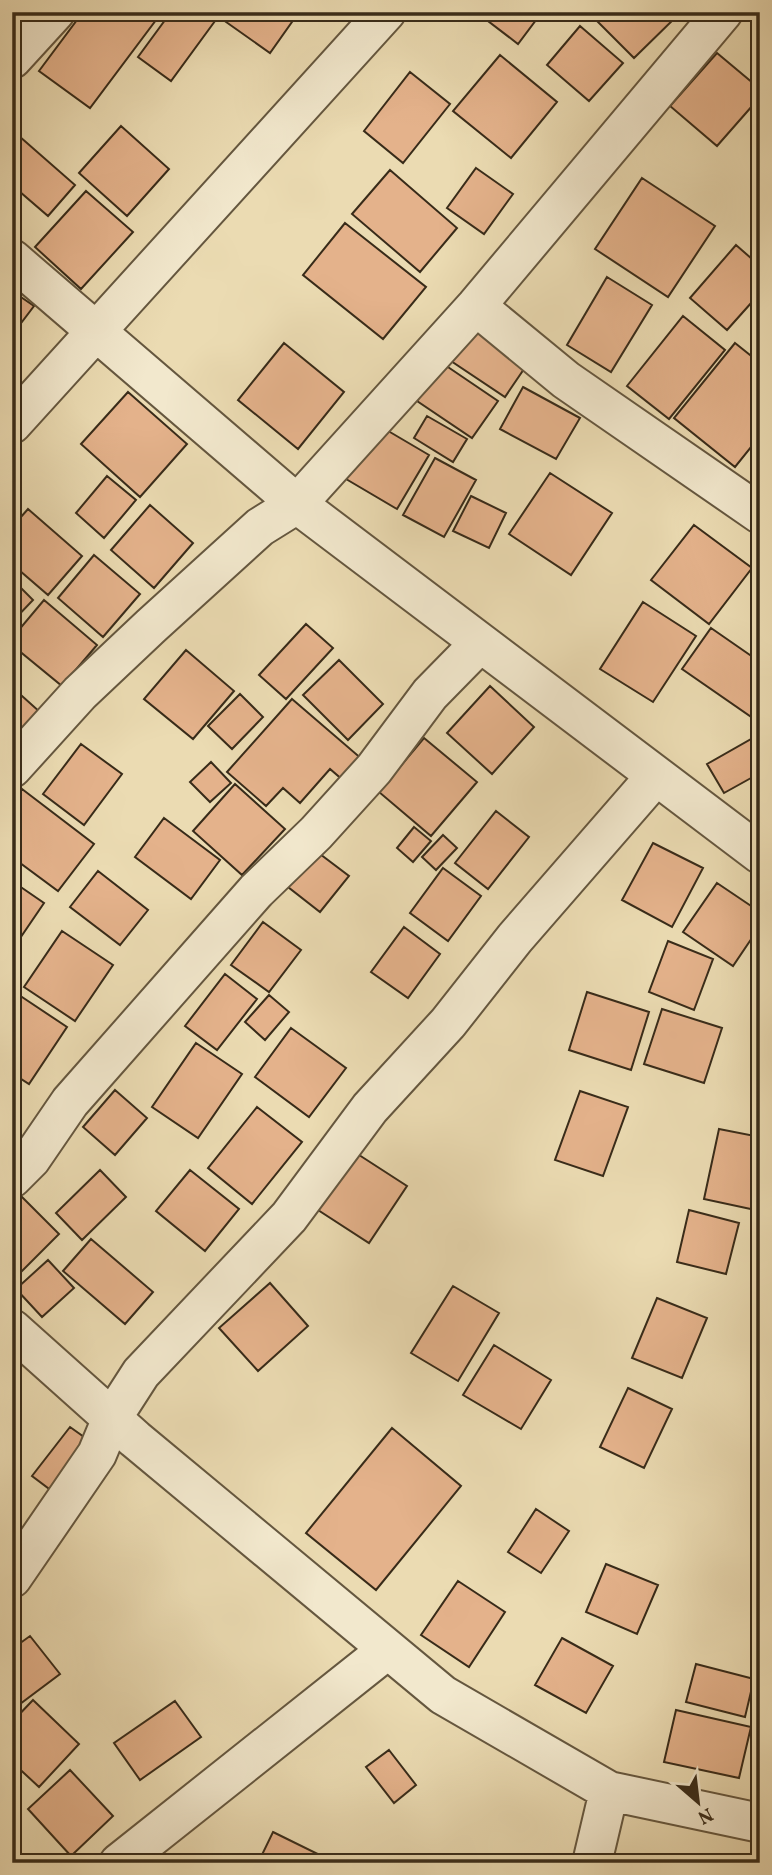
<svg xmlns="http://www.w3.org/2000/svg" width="772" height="1875" viewBox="0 0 772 1875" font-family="Vollkorn,serif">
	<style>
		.building { fill: #e4b28b; stroke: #382b19; stroke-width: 2 }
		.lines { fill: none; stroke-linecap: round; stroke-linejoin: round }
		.minor-casing { stroke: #65573f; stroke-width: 42 }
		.minor { stroke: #f2e8cd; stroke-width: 38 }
	</style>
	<rect width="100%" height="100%" fill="#ebdbb2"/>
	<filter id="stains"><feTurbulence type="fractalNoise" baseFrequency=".00286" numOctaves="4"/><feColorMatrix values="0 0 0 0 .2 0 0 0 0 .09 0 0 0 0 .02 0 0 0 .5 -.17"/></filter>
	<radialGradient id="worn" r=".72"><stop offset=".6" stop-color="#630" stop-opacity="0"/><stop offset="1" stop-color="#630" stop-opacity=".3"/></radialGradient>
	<path class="building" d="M83,12H162L90,108L39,71Z
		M171,12H203L215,21L171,81L138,57Z
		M212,12H299L270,53Z
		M495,12H542L518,44L488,21Z
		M675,12L678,15L634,58L589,13Z
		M580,26L623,63L589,101L547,65Z
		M717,53L760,89V97L717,146L670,106Z
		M500,55L557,102L511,158L453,111Z
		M410,72L450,104L403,163L364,131Z
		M121,126L169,169L127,216L79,173Z
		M19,136L75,185L48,216L12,185V144Z
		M476,168L513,194L484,234L447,208Z
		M390,170L457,228L420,272L352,214Z
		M642,178L715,226L668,297L595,249Z
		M86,191L133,232L81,289L35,247Z
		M345,223L426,287L383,339L303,275Z
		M736,245L760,266V293L727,330L690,298Z
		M607,277L652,305L611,372L567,345Z
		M12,291L34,306L12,335Z
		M683,316L725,350L669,419L627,386Z
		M467,325L526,366L505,397L445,357Z
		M284,343L344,392L298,449L238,400Z
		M735,343L760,363V436L735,467L674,418Z
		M442,363L498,401L472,438L417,401Z
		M523,387L580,418L556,459L500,429Z
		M128,392L187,444L140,497L81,444Z
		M427,416L467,439L453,462L414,438Z
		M378,425L429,455L397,509L346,479Z
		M435,458L476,480L444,537L403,515Z
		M550,473L612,513L571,575L509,534Z
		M107,476L136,500L104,538L76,513Z
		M471,496L506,513L489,548L453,531Z
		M150,505L193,543L154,588L111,550Z
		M28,509L82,556L48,595L12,564V527Z
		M694,525L752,568L709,624L651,580Z
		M94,555L140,594L103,637L58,598Z
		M12,579L33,600L12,622Z
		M44,600L97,645L62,686L12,645V638Z
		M643,602L696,636L653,702L600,669Z
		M306,624L333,648L286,699L259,675Z
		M711,628L760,662V723L682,669Z
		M186,650L234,691L193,739L144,699Z
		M339,660L383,704L348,740L303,695Z
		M490,686L534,727L492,774L447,733Z
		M12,687L41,713L12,745Z
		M240,694L263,717L232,749L208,726Z
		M292,699L363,760L344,781L330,769L300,803L283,788L266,806L227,772Z
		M760,734V773L724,793L707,764Z
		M424,738L477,782L431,836L379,792Z
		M81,744L122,774L84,825L43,794Z
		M211,762L231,783L210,802L190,782Z
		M235,784L285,829L242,875L193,831Z
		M22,789L94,844L58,891L12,857V801Z
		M496,811L529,837L488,889L455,863Z
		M164,818L220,860L191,899L135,857Z
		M414,827L431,841L413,862L397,848Z
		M443,835L457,848L436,870L422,857Z
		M653,843L703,868L672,927L622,900Z
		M316,851L349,876L320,912L288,887Z
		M443,868L481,896L448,941L410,913Z
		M98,871L148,910L120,945L70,907Z
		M12,881L44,903L12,950Z
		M717,883L760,912V926L733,966L683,932Z
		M263,922L301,950L269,992L231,965Z
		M404,927L440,954L408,998L371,972Z
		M62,931L113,965L75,1021L24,987Z
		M668,941L713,959L694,1010L649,992Z
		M225,974L257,999L217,1050L185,1026Z
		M13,991L67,1027L29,1084L12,1073Z
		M587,992L649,1012L631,1070L569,1050Z
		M269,995L289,1012L265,1040L245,1022Z
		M662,1009L722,1028L704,1083L644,1064Z
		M291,1028L346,1068L309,1117L255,1077Z
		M196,1043L242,1074L198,1138L152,1107Z
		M115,1090L147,1118L115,1155L83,1127Z
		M580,1091L628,1107L603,1176L555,1160Z
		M257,1107L302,1142L252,1204L208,1168Z
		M719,1129L760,1137V1211L704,1199Z
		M356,1153L407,1186L369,1243L318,1210Z
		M100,1170L126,1197L82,1240L56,1213Z
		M190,1170L239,1209L205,1251L156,1211Z
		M18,1193L59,1234L12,1281V1199Z
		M689,1210L739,1223L726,1274L677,1262Z
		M91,1239L153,1292L125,1324L63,1271Z
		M48,1260L74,1288L42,1317L16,1289Z
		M270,1283L308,1326L258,1371L219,1328Z
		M453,1286L499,1313L458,1381L411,1353Z
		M657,1298L707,1318L682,1378L632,1358Z
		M494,1345L551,1380L521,1429L463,1395Z
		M628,1388L672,1409L644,1468L600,1447Z
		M70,1427L91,1442L52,1491L32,1476Z
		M392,1428L461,1486L376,1590L306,1533Z
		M536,1509L569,1531L541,1573L508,1552Z
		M606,1564L658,1585L637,1634L586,1612Z
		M458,1581L505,1612L469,1667L421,1635Z
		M30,1636L60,1674L12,1710V1649Z
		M562,1638L613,1666L586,1713L535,1685Z
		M696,1664L754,1679L745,1717L686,1702Z
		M33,1700L79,1744L39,1787L12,1762V1722Z
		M175,1701L201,1737L140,1780L114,1743Z
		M676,1710L751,1727L739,1778L664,1762Z
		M389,1750L416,1785L394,1803L366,1767Z
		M70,1770L113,1816L71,1856L28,1809Z
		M273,1832L330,1860L329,1863H258Z"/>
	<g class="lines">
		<defs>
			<path id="minor" d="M12,59L55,12
				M12,259L297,504L760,854
				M476,306L566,380L760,514
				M12,424L386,12
				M12,768L80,693L151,626L260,527L297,504L476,306L723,12
				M12,1178L31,1159L70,1102L256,891L316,833L374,769L430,694L480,643
				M12,1329L135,1439L443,1695L609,1791L760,1823
				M12,1578L97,1454L112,1418L141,1373L289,1217L370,1108L448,1023L515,938L655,777
				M119,1863L387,1650
				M592,1863L609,1791"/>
		</defs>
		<use href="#minor" class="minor-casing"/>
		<use href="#minor" class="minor"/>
	</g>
	<rect width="772" height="1875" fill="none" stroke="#ebdbb2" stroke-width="42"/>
	<rect x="14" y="14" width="744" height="1847" fill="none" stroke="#382b19" stroke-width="3.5"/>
	<rect x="21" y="21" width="730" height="1833" fill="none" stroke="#382b19" stroke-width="2"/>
	<g transform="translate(698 1802) rotate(152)" stroke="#f2e8cd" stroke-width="5" paint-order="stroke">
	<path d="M0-5L12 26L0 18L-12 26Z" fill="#382b19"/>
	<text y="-10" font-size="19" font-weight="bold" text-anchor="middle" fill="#382b19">N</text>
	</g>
	<rect width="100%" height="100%" filter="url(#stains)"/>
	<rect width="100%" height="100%" fill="url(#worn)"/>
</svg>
